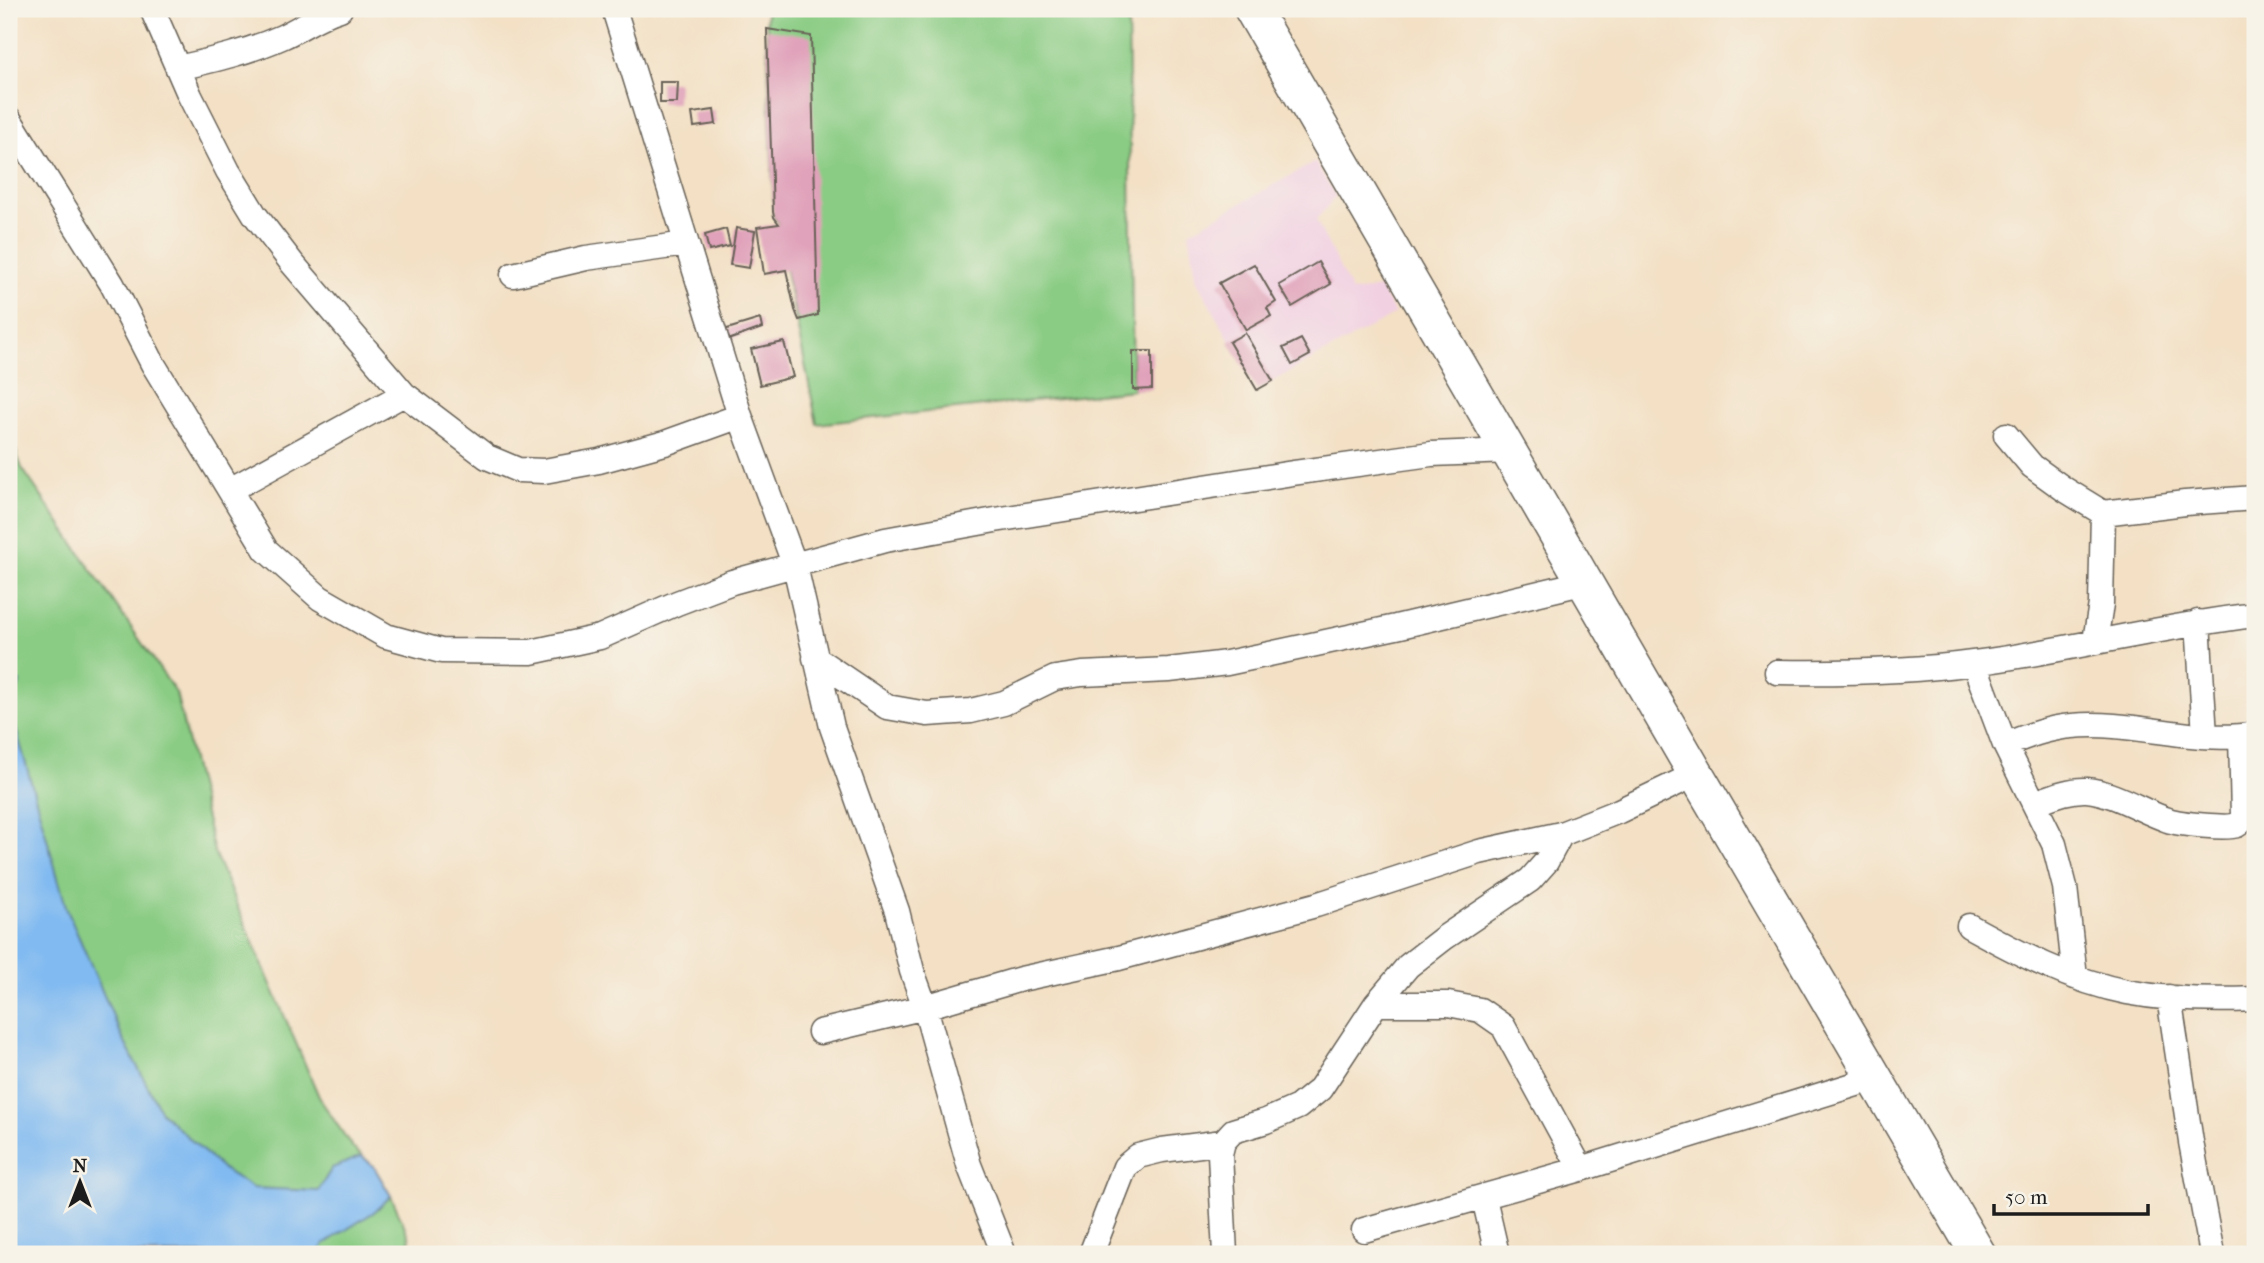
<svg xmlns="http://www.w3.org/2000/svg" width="2264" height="1263" viewBox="0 0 2264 1263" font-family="'IM FELL French Canon',serif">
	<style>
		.built { fill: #f1d0e2 }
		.green { fill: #8acc84; stroke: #537450; stroke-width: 2 }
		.water { fill: #80baf1; stroke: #4e6b86; stroke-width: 2 }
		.building { fill: #e0a1ba }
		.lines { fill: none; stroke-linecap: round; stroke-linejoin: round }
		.street-casing { stroke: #676157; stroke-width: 27 }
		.secondary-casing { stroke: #676157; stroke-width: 38 }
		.street { stroke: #fff; stroke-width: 24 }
		.secondary { stroke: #fff; stroke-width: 35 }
	</style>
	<rect width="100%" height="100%" fill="#f7f3e8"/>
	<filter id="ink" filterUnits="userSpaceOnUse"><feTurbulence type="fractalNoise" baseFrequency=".0143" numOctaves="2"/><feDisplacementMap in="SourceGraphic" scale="14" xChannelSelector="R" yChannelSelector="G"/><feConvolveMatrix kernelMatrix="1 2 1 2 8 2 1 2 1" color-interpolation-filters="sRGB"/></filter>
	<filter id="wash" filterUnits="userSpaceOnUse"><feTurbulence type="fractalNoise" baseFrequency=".00686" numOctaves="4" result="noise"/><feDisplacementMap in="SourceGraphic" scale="28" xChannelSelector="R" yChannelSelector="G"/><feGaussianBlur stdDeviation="1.57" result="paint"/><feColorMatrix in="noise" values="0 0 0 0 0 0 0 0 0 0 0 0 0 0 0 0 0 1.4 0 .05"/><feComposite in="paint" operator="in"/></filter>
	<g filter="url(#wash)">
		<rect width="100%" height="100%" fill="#f3e0c5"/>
		<path class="built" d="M1315,162L1336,196L1316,220L1352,292L1380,288L1395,314L1257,390L1197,281L1189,232Z"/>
		<path class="green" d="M766,9H1128L1133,390L817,424L786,270L779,224L774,217Z
			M9,433L22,468L176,693L214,852L320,1099L353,1148L374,1167L391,1196L409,1236L411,1254H9Z"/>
		<path class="water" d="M9,673L20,682L11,711L67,910L123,1039L161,1112L220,1167L253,1188L318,1191L332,1168L362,1156L374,1167L391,1196L374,1212L324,1244L318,1254H9Z"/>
		<g id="blocks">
			<path class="building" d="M767,29L811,36L818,315L799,320L795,310L786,270L764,274L757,227L779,224L774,217L773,212Z
				M660,82H678L677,103H660Z
				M714,110L716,124L694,127L692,113Z
				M736,228L755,231L749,268L730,265Z
				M726,229L730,246L709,251L705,235Z
				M1318,262L1331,284L1292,307L1279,285Z
				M1254,264L1276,302L1267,308L1271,316L1246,330L1219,283Z
				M760,319L762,328L728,340L724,330Z
				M1245,333L1273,381L1257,390L1229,342Z
				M1301,339L1310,355L1292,365L1283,348Z
				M784,342L793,377L760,385L751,349Z
				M1133,351H1152V389L1133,390Z"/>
		</g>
	</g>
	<g filter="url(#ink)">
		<use href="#blocks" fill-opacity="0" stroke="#676157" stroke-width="2"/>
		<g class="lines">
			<defs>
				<path id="street" d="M152,9L190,96L228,171L255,215L292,263L404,394L487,457L518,470L544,471L599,461L665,443L740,416
					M614,9L740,416L795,566L832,727L897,911L912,971L925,1007L969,1165L1004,1254
					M178,68C213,60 248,52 282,37C302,28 319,15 340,9
					M9,119L112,284L153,364L266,550L320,598L386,636L441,651L531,652L600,637L677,603L732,582L885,540L995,520L1293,473L1431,454L1511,451
					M513,275L586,258L686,244
					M2006,435L2032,466L2064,489L2103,513L2101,604L2095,641
					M230,490L404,394
					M2103,513L2185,503L2255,498
					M2198,622L2205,736
					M815,658L887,707L927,714L971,711L1004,703L1055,678L1082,674L1169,670L1227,663L1396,627L1586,582
					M1974,663L2005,745L2054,844L2065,887L2075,977
					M1777,672C1843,673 1907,672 1973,663C2068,651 2160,626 2255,615
					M2005,745C2027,736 2048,728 2072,726C2133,720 2194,745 2255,734
					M2035,803C2051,797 2069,789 2087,790C2116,793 2141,811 2168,820C2179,824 2227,829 2237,825C2242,822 2241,821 2243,816L2241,736
					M1969,926C2018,953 2071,981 2127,992C2169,1000 2213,1001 2255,999
					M2169,997L2191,1142L2212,1254
					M1376,1004H1448L1480,1010L1503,1026L1581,1169
					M820,1032L925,1007L1021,979L1119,958L1316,905L1479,852L1561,834L1619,811L1696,774
					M1484,1198L1497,1254
					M1364,1230L1581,1169L1876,1078
					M1091,1254L1125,1167L1138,1156L1162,1150L1223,1142
					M1225,1254L1220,1154L1223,1142L1233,1131L1266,1121L1298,1107L1320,1089L1376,1004L1408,966L1444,938L1530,880L1546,862L1561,834"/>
				<path id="secondary" d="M1252,9L1696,774L1978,1254"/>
			</defs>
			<use href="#street" class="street-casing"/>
			<use href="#secondary" class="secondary-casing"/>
			<use href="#street" class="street"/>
			<use href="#secondary" class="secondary"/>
		</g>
	</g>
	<rect width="2264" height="1263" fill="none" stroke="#f7f3e8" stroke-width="35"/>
	<g transform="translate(80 1182)" stroke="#f7f3e8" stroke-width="5" paint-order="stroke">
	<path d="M0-5L12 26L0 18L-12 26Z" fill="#1c1c1c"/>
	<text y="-10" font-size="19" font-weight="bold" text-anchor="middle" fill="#1c1c1c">N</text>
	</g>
	<path d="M1994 1204v10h154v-10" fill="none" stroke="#1c1c1c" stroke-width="3.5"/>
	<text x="2005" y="1204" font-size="21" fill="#1c1c1c" stroke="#f7f3e8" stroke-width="5" paint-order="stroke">50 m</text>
</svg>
